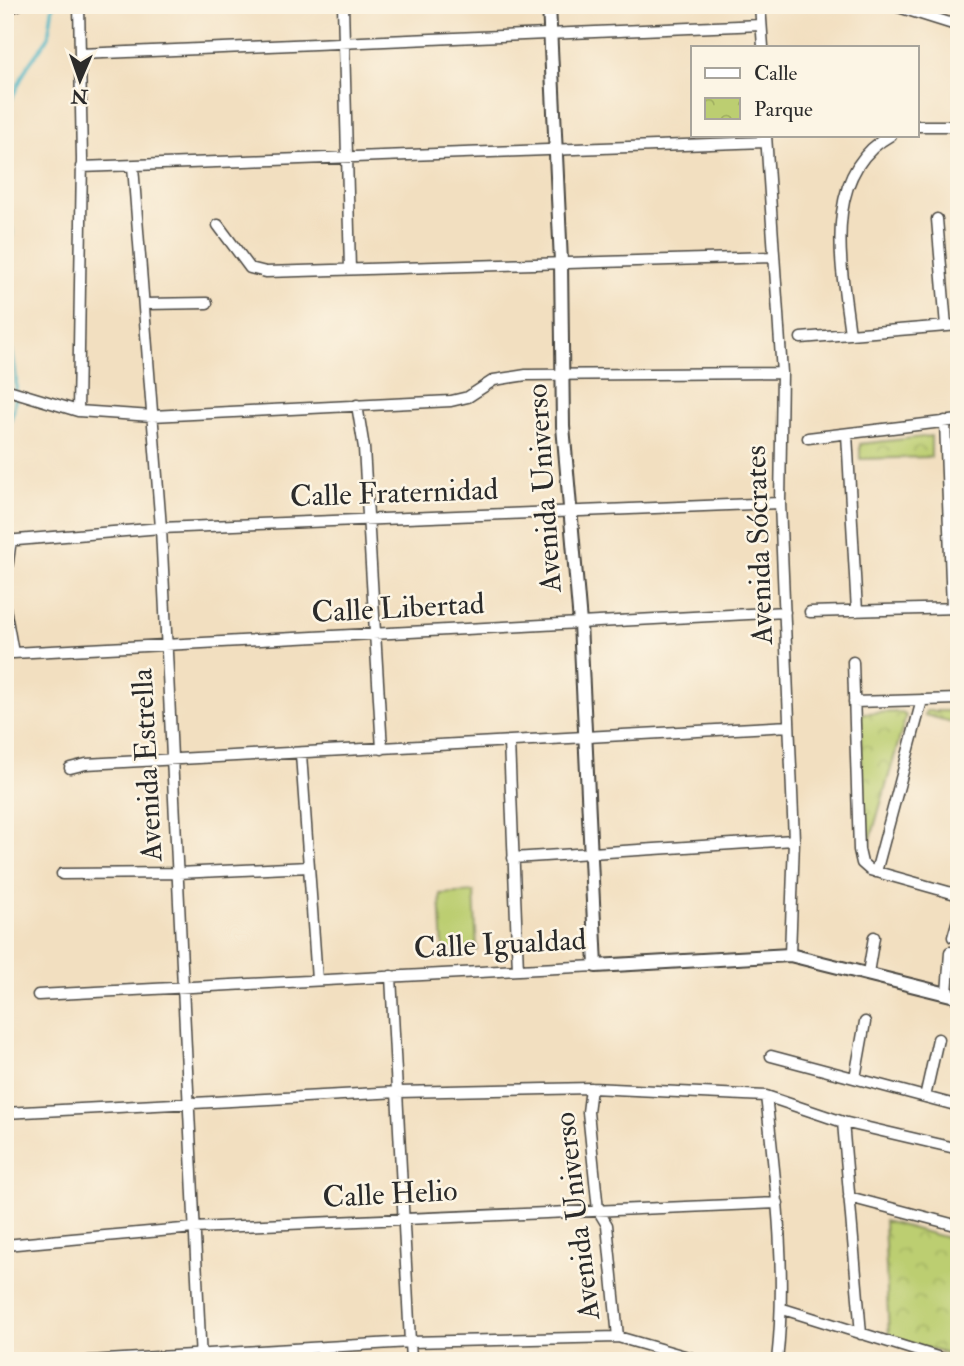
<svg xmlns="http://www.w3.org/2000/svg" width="964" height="1366" viewBox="0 0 964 1366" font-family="'IM FELL Double Pica',serif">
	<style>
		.park { fill: url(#park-crowns); stroke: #747c4e; stroke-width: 2 }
		.pitch { fill: #bcce71; stroke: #747c4e; stroke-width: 2 }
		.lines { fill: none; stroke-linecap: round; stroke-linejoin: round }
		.stream { stroke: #47b4c3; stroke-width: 3.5 }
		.minor-casing { stroke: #494641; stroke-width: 13 }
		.tertiary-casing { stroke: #494641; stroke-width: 16 }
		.minor { stroke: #fff; stroke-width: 10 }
		.tertiary { stroke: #fff; stroke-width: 12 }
		.labels { text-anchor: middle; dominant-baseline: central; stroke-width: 5; stroke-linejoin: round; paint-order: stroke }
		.street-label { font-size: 30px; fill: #2b2b2b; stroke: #fcf5e5 }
	</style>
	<defs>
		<pattern id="park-crowns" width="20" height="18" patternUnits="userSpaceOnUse" patternTransform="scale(1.75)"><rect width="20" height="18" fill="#bcce71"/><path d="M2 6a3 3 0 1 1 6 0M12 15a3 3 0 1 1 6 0" fill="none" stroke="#a2b162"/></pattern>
	</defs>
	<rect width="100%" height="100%" fill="#fcf5e5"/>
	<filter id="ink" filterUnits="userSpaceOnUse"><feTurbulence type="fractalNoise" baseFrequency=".0143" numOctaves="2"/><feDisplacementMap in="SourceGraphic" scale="14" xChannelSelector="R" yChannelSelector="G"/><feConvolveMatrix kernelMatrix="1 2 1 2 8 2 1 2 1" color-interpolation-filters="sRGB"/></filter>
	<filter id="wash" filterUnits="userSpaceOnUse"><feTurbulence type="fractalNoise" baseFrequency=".00686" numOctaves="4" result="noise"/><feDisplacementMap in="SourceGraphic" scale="28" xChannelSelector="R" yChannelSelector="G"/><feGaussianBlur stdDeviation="1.57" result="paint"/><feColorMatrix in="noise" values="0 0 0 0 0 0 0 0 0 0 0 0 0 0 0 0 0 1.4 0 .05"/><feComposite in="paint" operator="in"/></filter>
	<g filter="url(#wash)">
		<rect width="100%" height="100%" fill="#f2dfc0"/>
		<path class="park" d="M931,436V457L860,459V444Z
			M926,711H959V724L925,715Z
			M902,712L906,716L867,852L864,848L860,713Z
			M884,1221L959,1241V1333L955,1356L889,1338Z"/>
		<path class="pitch" d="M474,892L477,950L443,952L440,894Z"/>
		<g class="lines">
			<path class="stream" d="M5,112L27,67L48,38L53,5
				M5,199L12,231L5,290
				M5,319C14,360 25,393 5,434
				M5,491V530"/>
		</g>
	</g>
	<g filter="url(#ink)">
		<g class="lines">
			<defs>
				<path id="minor" d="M343,5L350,269
					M760,5L763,47
					M892,5L959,26
					M5,10L18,5
					M80,54L761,25
					M917,126H959
					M766,135L782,373L780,503L794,840L790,955
					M133,166L161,528L201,1361
					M81,167L765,142
					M937,219L946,326
					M218,225L250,268L266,272L773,257
					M144,304L207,303
					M850,334C842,268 820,174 891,135
					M801,338L959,325
					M5,389L78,411L152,416L451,401L468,397L494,380L526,375L782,373
					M357,405L364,448L382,749
					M78,411L82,159L79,5
					M945,421L952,608
					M847,434L857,611
					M808,438L959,420
					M5,541L161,528L780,503
					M5,584L11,539
					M5,608L13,653L785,612
					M810,612L958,608
					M853,662L859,850L862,863L870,870L959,895
					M854,702L959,699
					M509,742L518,970
					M301,754L317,980
					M70,768L86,764L789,726
					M513,858L794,840
					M876,872L922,700
					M62,874L178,873L309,867
					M953,937L959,916
					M868,973L874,937
					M391,976L411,1361
					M947,994L950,952
					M38,995L596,966
					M771,1056L959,1106
					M855,1078L865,1022
					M591,1088L588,1112L598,1210L607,1225L618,1337
					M766,1096C776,1184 787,1272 777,1361
					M925,1097L938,1039
					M5,1113L398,1092L591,1088L766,1096L843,1122L959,1149
					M843,1122L861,1334
					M849,1197L959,1226
					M5,1245L194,1228L778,1203
					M783,1309L950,1361
					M89,1361L410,1342L618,1337L702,1361"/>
				<path id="tertiary" d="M549,5L561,262L563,426L580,623L596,966L790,955L959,997"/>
			</defs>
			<use href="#minor" class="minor-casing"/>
			<use href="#tertiary" class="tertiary-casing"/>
			<use href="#minor" class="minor"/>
			<use href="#tertiary" class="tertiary"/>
		</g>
	</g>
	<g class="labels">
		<g class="street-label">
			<text transform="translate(544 488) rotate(-94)">Avenida Universo</text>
			<text transform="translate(394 493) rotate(-2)">Calle Fraternidad</text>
			<text transform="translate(759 545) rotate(-92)">Avenida Sócrates</text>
			<text transform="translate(398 608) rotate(-3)">Calle Libertad</text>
			<text transform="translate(147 765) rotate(-93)">Avenida Estrella</text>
			<text transform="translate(500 944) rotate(-3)">Calle Igualdad</text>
			<text transform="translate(390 1194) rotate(-3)">Calle Helio</text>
			<text transform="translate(577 1216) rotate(-97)">Avenida Universo</text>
		</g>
	</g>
	<rect width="964" height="1366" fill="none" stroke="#fcf5e5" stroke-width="28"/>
	<rect x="691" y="46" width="228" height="91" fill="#fcf5e5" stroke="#a8a49b" stroke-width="2"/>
	<rect x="705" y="68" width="35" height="10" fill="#ffffff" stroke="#a8a49b" stroke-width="2"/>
	<text x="754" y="80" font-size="21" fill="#2b2b2b">Calle</text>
	<rect x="705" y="98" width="35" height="21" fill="url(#park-crowns)" stroke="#a8a49b" stroke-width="2"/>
	<text x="754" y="116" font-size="21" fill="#2b2b2b">Parque</text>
	<g transform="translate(80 80) rotate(182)" stroke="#fcf5e5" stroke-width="5" paint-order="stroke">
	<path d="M0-5L12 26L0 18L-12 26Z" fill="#2b2b2b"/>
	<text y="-10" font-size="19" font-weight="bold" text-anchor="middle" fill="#2b2b2b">N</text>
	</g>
</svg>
